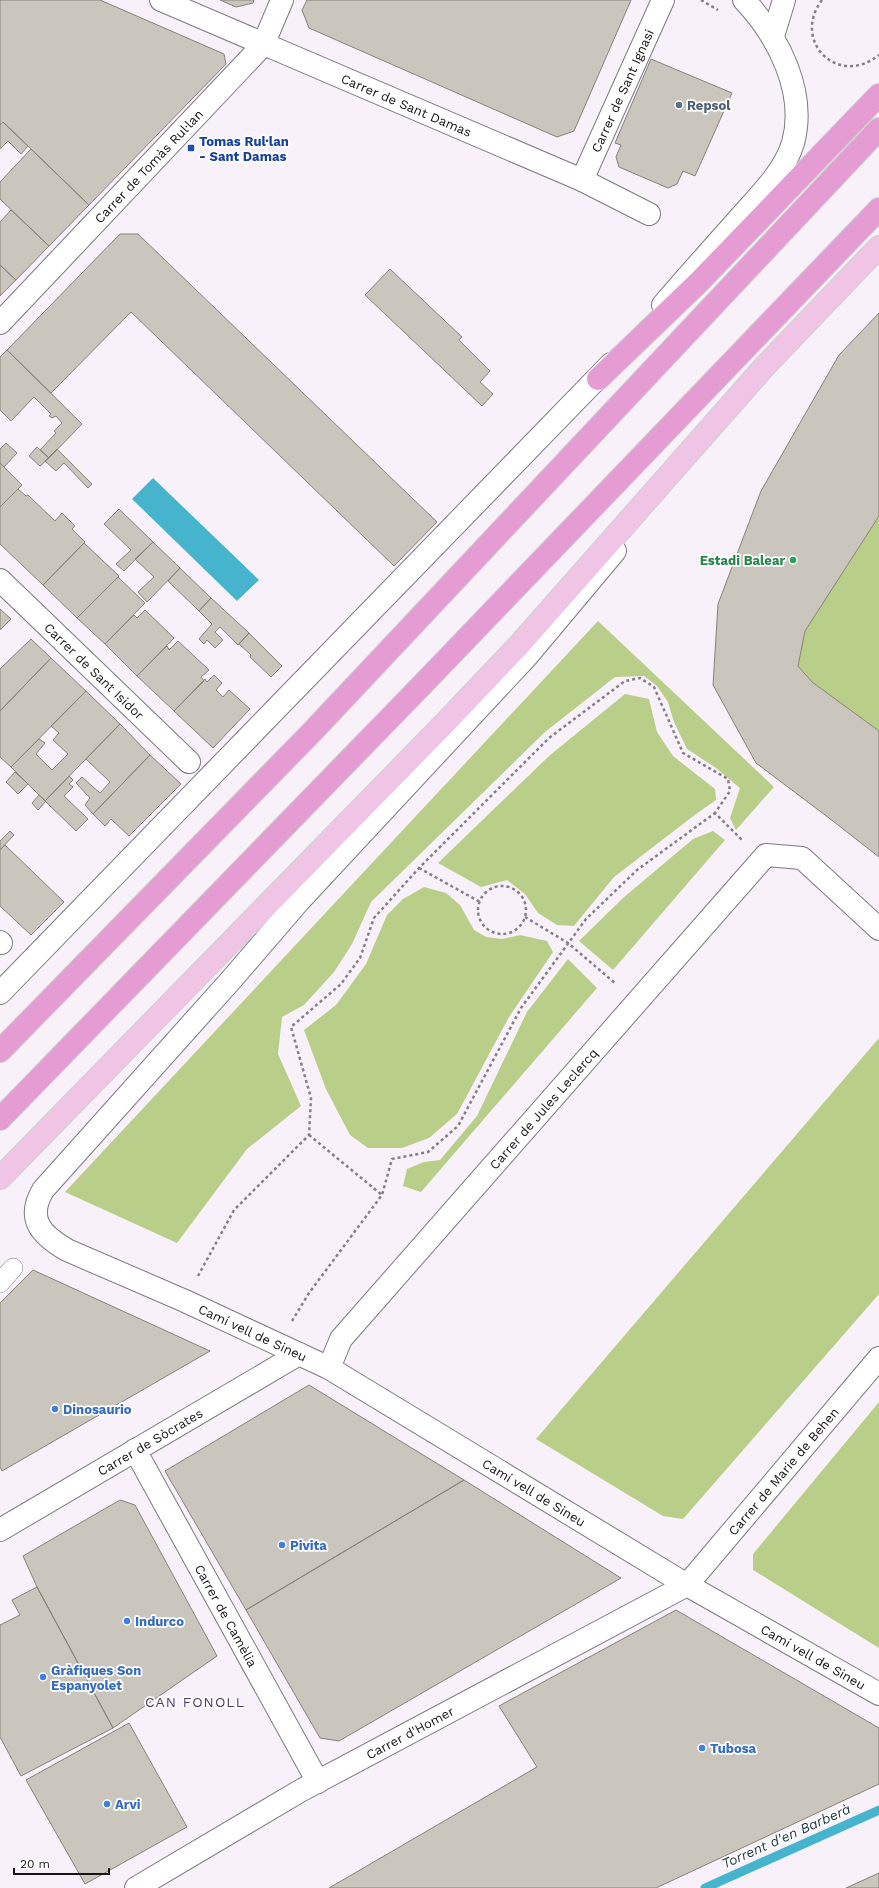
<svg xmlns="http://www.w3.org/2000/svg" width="879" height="1888" viewBox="0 0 879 1888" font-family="'Work Sans',sans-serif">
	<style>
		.green { fill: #b9ce88 }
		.water { fill: #47b4cd }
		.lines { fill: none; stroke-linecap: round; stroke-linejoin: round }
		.stream { stroke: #47b4cd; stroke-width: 9 }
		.building { fill: #cbc6bd; stroke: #878179 }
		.lane-casing { stroke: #7e7880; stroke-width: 20 }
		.street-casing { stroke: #7e7880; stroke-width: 24 }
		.primary-casing { stroke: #d0d0d0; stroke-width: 24 }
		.highway-casing { stroke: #d0d0d0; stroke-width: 24 }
		.path { stroke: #847f85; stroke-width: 2.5; stroke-dasharray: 3 3; stroke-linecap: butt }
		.lane { stroke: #fff; stroke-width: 19 }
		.street { stroke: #fff; stroke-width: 22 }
		.primary { stroke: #efc4e5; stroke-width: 22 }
		.highway { stroke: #e59cd3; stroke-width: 22 }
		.service-dot { fill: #5c6f8a; stroke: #fff; stroke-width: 1.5 }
		.transit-dot { fill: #1a4fb4; stroke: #fff; stroke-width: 1.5 }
		.leisure-dot { fill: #2e9e5b; stroke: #fff; stroke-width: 1.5 }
		.shop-dot { fill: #3f7fe0; stroke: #fff; stroke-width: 1.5 }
		.labels { text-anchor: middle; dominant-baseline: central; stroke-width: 3.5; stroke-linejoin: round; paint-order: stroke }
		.street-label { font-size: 13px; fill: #151316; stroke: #fff }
		.service-label { font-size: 13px; font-weight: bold; fill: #4e5e75; stroke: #fff; text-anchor: start }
		.transit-label { font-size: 13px; font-weight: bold; fill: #164399; stroke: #fff; text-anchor: start }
		.leisure-label { font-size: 13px; font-weight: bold; fill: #27864d; stroke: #fff; text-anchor: end }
		.shop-label { font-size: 13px; font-weight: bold; fill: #366cbe; stroke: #fff; text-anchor: start }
		.neighbourhood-label { font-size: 14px; letter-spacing: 1px; fill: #4b3975; stroke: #fff }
		.water-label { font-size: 14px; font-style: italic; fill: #1f373d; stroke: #fff }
	</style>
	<rect width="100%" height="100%" fill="#f8f1fa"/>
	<path class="green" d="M879,516V731L812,682L798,666L805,631Z
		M598,621L774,787L736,830L730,818L740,788L716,768L687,749L674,722L668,702L657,686L644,676L615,677L545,732L371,902L352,944L334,972L304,1005L282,1017L278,1054L301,1106L247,1149L177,1243L65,1192Z
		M625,694L649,699L657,732L673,756L715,789L716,800L696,814L614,877L574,926L557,925L538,913L525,894L507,880L481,887L438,863L549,756Z
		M713,831L725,840L613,970L579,941L623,898L693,839Z
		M424,887L446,893L460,905L474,930L486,937L502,939L520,935L547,941L553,952L509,1017L457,1114L429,1138L402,1148H368L350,1135L326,1089L304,1030L336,1005L366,964L387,915L403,899Z
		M568,959L597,988L421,1192L403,1186L407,1169L424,1162L440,1160L477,1116L527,1012Z
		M879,1038V1294L683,1519L663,1516L536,1439Z
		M879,1402V1648L753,1570V1554Z"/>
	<path class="water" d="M153,478L259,580L237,601L132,499Z"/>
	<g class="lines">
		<path class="stream" d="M705,1888L879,1810"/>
	</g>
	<path class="building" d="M0,0H100L224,54L226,64L89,205L3,122L0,125Z
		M220,0H254L253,3L236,7Z
		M307,0H631L574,131L557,137L309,28L302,10Z
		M651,59L732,93L695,176L683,171L677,184L668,188L619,167L616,157L621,145L615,143Z
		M3,122L28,146L21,154L8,141L0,149V125Z
		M31,149L89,205L49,246L0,199V182Z
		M11,210L49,246L16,280L0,265V222Z
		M120,234H138L437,522L394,566L131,312L51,393L7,350Z
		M0,265L16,280L0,296Z
		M390,269L462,337L459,340L490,371L480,382L493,394L482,406L365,295Z
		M879,313V516L805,631L798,666L812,682L879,731V857L829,818L756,763L713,685L718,604L761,491L839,355Z
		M7,350L82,424L49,458L40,450L56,433L54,431L62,423L56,416L52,418L49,416L51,414L34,397L11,421L0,410V357Z
		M6,443L17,453L4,467L0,463V449Z
		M37,447L49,458L40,466L29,456Z
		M57,449L92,484L88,488L64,463L56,471L45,461Z
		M0,463L22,485L0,507Z
		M18,489L26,496L28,495L55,521L62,513L75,526L72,529L85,542L43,585L0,544V507Z
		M119,509L153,542L124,571L116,564L131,550L104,524Z
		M153,542L180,568L147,602L138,592L154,577L135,559Z
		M84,543L119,576L77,618L43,585Z
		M180,568L211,598L199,611L168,581Z
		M118,577L145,603L105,644L77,618Z
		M211,598L249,633L238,645L220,627L215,632L223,640L215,648L207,640L204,644L199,639L212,624L199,611Z
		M0,609L11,619L0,630Z
		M145,610L174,638L137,676L105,644L134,615L137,618Z
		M249,633L282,666L271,677L250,657L251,655L239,644Z
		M31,639L51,658L0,711V669Z
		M178,641L209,670L201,677L204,681L174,711L137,676L167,646L169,650Z
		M51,658L86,691L11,767L0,757V711Z
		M214,675L222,683L216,690L223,697L229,690L250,709L213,748L174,711L205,679L207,682Z
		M86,691L120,724L45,801L11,767L39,739L45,743L36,754L52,770L68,754L53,740L59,733L51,726Z
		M120,724L150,755L93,814L85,805L90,798L76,783L82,777L100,793L110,782L86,759Z
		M150,755L181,784L129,836L111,819L105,826L93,814Z
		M15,772L28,784L18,794L6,782Z
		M69,776L73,780L69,784L73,787L64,796L88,819L76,831L45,801Z
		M39,795L46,801L38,810L32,803Z
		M10,831L14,835L0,850V841Z
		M5,845L64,902L31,935L0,906V850Z
		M33,1270L210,1351L2,1471L0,1467V1303Z
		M309,1385L464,1480L246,1610L165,1471Z
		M464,1480L621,1578L339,1741L320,1738L246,1610Z
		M120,1500L135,1505L217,1656L113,1728L37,1587L23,1556Z
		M37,1587L113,1728L21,1776L0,1737V1625L20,1615L12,1600Z
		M676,1610L879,1728V1784L656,1888H329L537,1767L499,1706Z
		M129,1723L187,1827L85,1884L26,1780Z
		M879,1873V1888H846Z"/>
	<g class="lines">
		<defs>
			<path id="lane" d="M0,1283L13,1268"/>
			<g id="street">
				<path id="s1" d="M161,0L582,180L649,214"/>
				<path d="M773,36L784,0"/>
				<path id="s2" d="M582,180L663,0"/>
				<path d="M663,305C687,277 712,249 737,221C757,198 784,173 793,143C807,92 778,36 744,0"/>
				<path id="s3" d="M0,323L263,45L282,0"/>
				<path id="s4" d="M615,551L528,655L299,901L231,980L43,1190C26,1219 41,1235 67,1250L185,1301L329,1368L687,1585L879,1694"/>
				<path id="s5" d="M0,580L189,762"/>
				<path d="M0,942L1,943"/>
				<path d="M0,993L611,364"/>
				<path id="s6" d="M329,1368L341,1339L766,855L802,858L879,929"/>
				<path id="s7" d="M135,1450L318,1782"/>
				<path id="s8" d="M0,1530L299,1354"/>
				<path id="s9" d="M136,1888L300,1791L687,1585L879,1358"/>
			</g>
			<path id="primary" d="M0,1178L444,724L519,645L765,366L879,247"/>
			<path id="highway" d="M598,379L700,281L879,95
				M0,1051L312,732L879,129
				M0,1119L422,685L879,209"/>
		</defs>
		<use href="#lane" class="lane-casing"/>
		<use href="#street" class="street-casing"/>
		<use href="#primary" class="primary-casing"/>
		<use href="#highway" class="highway-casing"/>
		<path class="path" d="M701,0L718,10
			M822,0C791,41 838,88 879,55
			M419,868L480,902
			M478 910a24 24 0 1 1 48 0a24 24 0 1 1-48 0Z
			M525,917L568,943L616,984
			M309,1135L382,1195
			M198,1276L234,1210L309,1135L311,1098L291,1027L341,984L360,958L374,918L419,868L549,738L625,681L640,678L654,687L683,753L728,779L730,791L715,813L742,840
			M292,1321L309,1293L382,1195L392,1159L428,1152L458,1126L521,1008L586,919L637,870L715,813"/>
		<use href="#lane" class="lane"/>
		<use href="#street" class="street"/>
		<use href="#primary" class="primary"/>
		<use href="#highway" class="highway"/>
	</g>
	<circle class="service-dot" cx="679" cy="105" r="4"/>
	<rect class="transit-dot" x="187" y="144" width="8" height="8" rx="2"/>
	<circle class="leisure-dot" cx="793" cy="560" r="4"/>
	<g class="shop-dot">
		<circle cx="55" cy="1409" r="4"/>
		<circle cx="282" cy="1545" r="4"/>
		<circle cx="127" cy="1621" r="4"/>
		<circle cx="43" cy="1677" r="4"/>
		<circle cx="702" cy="1748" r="4"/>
		<circle cx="107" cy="1804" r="4"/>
	</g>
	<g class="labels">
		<g class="street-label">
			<text stroke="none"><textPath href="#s2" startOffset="98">Carrer de Sant Ignasi</textPath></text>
			<text stroke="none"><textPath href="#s1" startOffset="267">Carrer de Sant Damas</textPath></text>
			<text stroke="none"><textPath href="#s3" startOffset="216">Carrer de Tomàs Rul·lan</textPath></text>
			<text stroke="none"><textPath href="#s5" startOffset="131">Carrer de Sant Isidor</textPath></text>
			<text stroke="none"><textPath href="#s6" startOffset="338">Carrer de Jules Leclercq</textPath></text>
			<text stroke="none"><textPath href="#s4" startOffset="1136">Camí vell de Sineu</textPath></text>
			<text stroke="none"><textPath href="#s8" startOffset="174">Carrer de Sòcrates</textPath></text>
			<text stroke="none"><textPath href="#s9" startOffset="778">Carrer de Marie de Behen</textPath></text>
			<text stroke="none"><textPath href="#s4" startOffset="1460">Camí vell de Sineu</textPath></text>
			<text stroke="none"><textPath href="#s7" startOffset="189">Carrer de Camèlia</textPath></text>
			<text stroke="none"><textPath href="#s4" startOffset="1784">Camí vell de Sineu</textPath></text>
			<text stroke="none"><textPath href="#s9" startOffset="315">Carrer d'Homer</textPath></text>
		</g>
		<g class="service-label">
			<text x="687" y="105">Repsol</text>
		</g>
		<g class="transit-label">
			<text x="199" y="141">Tomas Rul·lan<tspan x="199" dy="15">- Sant Damas</tspan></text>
		</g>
		<g class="leisure-label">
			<text x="785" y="560">Estadi Balear</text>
		</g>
		<g class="shop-label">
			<text x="63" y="1409">Dinosaurio</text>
			<text x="290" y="1545">Pivita</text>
			<text x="135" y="1621">Indurco</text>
			<text x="51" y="1670">Gràfiques Son<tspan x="51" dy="15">Espanyolet</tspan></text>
			<text x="710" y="1748">Tubosa</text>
			<text x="115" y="1804">Arvi</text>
		</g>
		<g class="neighbourhood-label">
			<text x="195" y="1702">CAN FONOLL</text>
		</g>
		<g class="water-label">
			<text transform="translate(786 1836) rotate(-24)">Torrent d'en Barberà</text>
		</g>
	</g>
	<path d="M14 1868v6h95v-6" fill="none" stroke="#151316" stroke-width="2"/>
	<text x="20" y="1868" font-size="12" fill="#151316" stroke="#ffffff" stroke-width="3" paint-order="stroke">20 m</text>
</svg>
